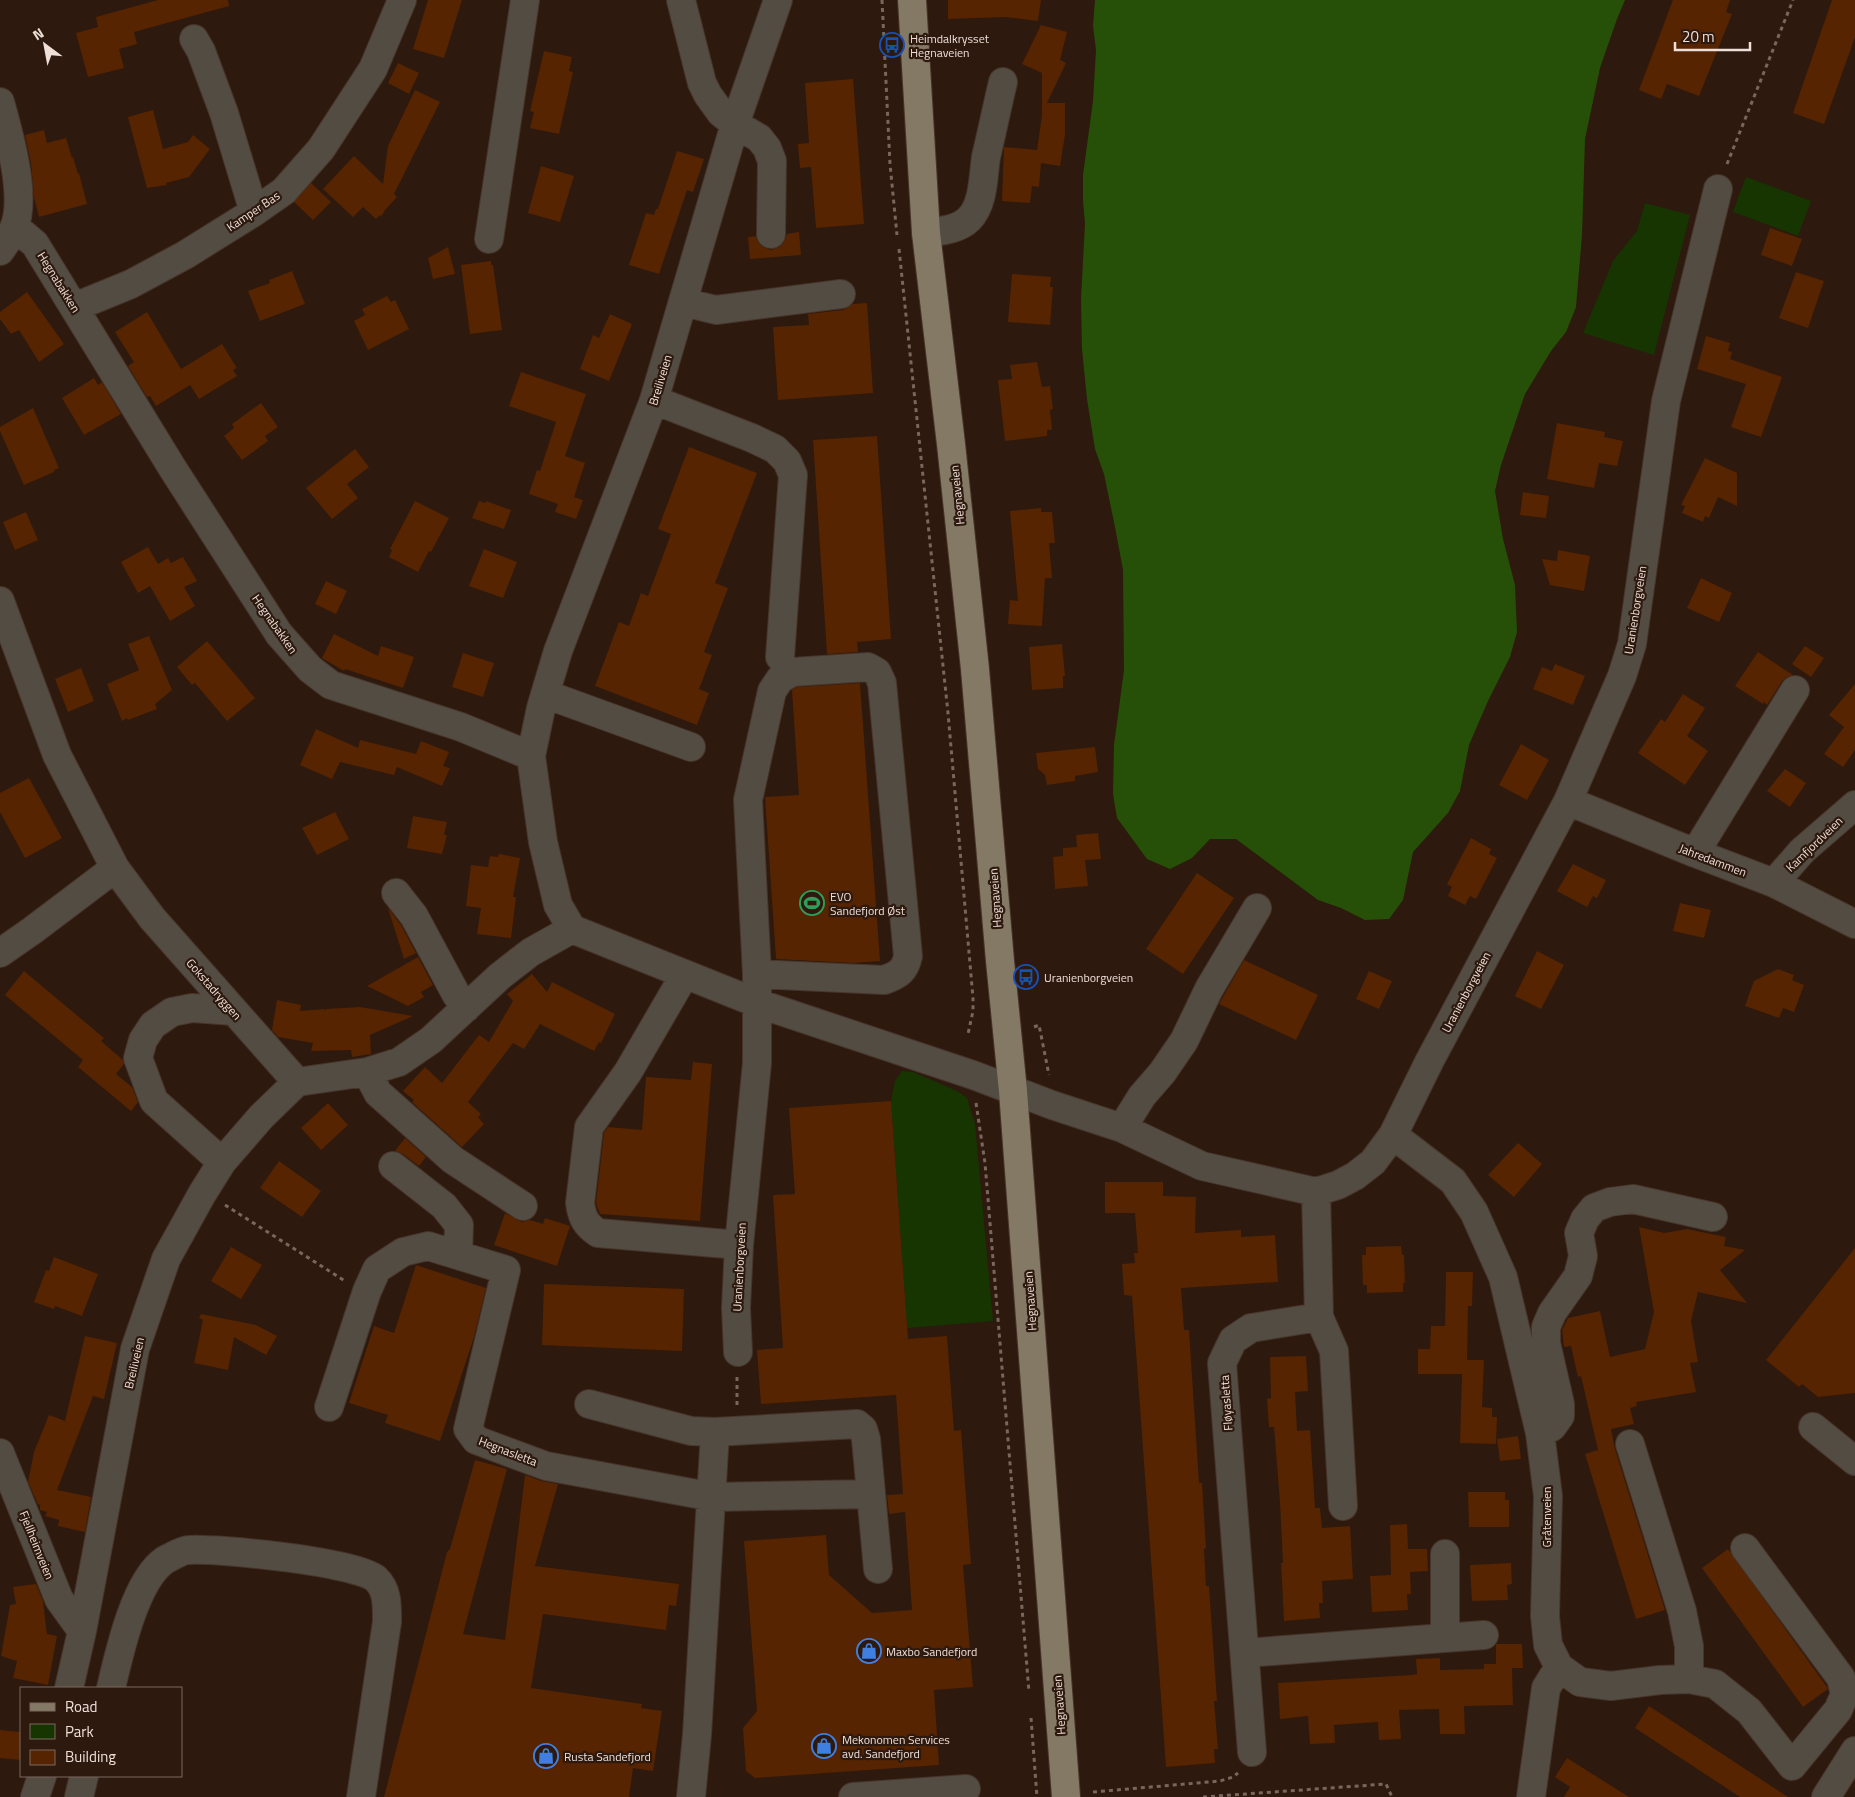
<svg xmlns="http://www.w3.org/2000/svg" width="1855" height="1797" viewBox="0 0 1855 1797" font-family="'Titillium Web',sans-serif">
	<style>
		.green { fill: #163501 }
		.forest { fill: #265007 }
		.building { fill: #562400 }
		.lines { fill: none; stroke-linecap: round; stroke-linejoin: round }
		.minor-casing { stroke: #48352a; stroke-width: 30 }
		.major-casing { stroke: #48352a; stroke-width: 30 }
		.path { stroke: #79675e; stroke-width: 3; stroke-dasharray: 4 4; stroke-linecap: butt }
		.minor { stroke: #524c43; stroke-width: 28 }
		.major { stroke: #847965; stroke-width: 28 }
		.labels { text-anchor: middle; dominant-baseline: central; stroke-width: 4.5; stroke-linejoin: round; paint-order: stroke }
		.poi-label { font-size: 12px; fill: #eedfd8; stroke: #2d190e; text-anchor: start }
		.street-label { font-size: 12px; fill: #eedfd8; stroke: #2d190e }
	</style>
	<rect width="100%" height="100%" fill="#2d190e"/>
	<path class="green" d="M1746,177L1811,201L1798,236L1733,212Z
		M1645,203L1690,215L1654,355L1583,333L1613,261L1637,231Z
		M902,1071L913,1072L957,1091L967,1098L975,1124L993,1321L907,1328L891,1101L895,1081Z"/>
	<path class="forest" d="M1095,0H1625L1617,19L1600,68L1585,139L1582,235L1576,307L1566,332L1551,351L1525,394L1501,465L1495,491L1503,539L1515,585L1517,632L1510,657L1488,701L1469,745L1460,791L1448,813L1413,852L1403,900L1389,919L1365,920L1341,908L1318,900L1236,839H1210L1192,858L1170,869L1147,859L1117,818L1113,794L1114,745L1124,670L1123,570L1114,522L1104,474L1095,449L1087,399L1082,349L1081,299L1085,224L1083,200V175L1093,101L1096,50L1093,26Z"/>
	<path class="building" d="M158,0H228L229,6L134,32L137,44L119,49L124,68L88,77L76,33L98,27L96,17Z
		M428,0H462L444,58L413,49Z
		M948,0H1041L1038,21L1005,17L948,19Z
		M1673,0H1730L1726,12L1732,14L1699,96L1667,84L1661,99L1639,90Z
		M1832,0H1855V37L1824,124L1793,113Z
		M1041,25L1067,32L1060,60L1066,63L1047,103H1065V135L1060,166L1041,163L1039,187L1032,186L1030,203L1002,201L1004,147L1037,150L1042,115V73L1022,64Z
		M544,51L572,57L569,71L573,72L559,134L530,128L534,112L530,111Z
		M398,63L419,73L409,94L388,83Z
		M853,79L864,224L816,228L811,167L800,168L798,144L809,143L805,83Z
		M415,90L440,102L394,194L397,197L385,210L381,217L380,215L376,219L363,207L353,217L323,189L354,156L383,184L388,146Z
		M153,110L163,149L188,142L193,135L210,149L189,177L166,183L167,185L147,188L128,117Z
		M44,130L47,143L66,138L72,158L73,157L78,174L79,173L87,204L39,217L34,197L31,163L25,135Z
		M677,151L704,159L693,192L687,190L659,274L629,265L646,213L654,215L656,209H658Z
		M541,166L574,176L560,222L528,213Z
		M311,183L331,202L313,220L294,202Z
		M1770,228L1802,239L1792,266L1761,255Z
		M799,232L801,255L750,259L748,237L756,236L758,242L763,247L771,250L779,247L784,242L787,234Z
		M448,247L455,274L433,279L428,258Z
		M491,261V265H493L502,330L470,334L461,265Z
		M292,271L305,304L260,321L248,291L270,283L269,280Z
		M1796,272L1824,281L1808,328L1779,318Z
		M1012,274L1051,277L1050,287H1053L1050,325L1008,322Z
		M27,292L64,344L39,362L19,330L11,334L0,319V312Z
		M387,296L391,302L395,300L409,329L368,350L354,321L365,315L362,309Z
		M867,303L873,393L778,400L773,327L809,325L808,314L843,310L853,304Z
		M147,312L181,369L222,344L237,368L233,370L237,376L199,399L190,385L156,406L150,396L147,397L128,366L134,362L115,332Z
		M610,314L632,324L609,381L580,369L593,335L599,338Z
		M1706,336L1730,343L1728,351L1732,352L1730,359L1782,377L1761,437L1731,427L1746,384L1697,369Z
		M1037,362L1042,387L1050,386L1053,409L1050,410L1052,430H1047V436L1005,441L998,380L1012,379L1010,365Z
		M521,372L586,394L565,456L585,463L574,497L583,500L576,519L555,512L558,504L529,494L537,470L540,471L556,422L509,406Z
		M94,378L98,385L102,382L121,414L84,435L62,398Z
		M261,403L278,427L265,436L268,441L242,460L224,436L234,428L232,424Z
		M33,408L59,468L54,470V472L24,485L0,431V427Z
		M1557,423L1605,432L1604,437L1623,441L1617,466L1599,463L1594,488L1547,479Z
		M877,436L891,639L857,642L858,652L827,654L813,440Z
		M689,447L757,473L715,583L728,588L704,652L712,655L699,689L709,693L697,725L595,686L619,622L629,626L641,593L648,596L671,534L658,529Z
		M355,449L369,467L347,484L358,498L332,519L306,488Z
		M1705,458L1737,473V506L1718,497L1709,518L1705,516L1703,522L1682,513L1685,506L1681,505Z
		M1523,492L1549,496L1546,518L1520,515Z
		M415,501L449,518L431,552L429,551L418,572L389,557L392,550L390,549Z
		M479,501L485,503L486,501L511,510L504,529L472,518Z
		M1041,508V512H1052L1055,543H1049L1052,578H1045L1042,626L1008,624L1010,600L1018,601L1010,511Z
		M26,512L38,540L15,550L3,522Z
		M148,547L158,564L168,558L171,563L183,557L197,581L184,587L195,606L170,621L150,586L138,593L121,562Z
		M484,549L517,562L503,598L469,586Z
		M1558,550L1590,556L1584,591L1550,585L1542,559L1557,561Z
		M1701,578L1732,593L1719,622L1687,608Z
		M326,581L347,591L336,614L315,604Z
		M334,634L378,656L381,646L414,657L403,688L345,669L344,671L322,658Z
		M149,636L172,690L155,704L157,709L128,720L127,718L122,721L107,684L139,670L128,644Z
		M207,641L255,698L227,721L195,683L192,685L177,667Z
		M1062,644L1065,676H1063V688L1032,690L1029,647Z
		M1805,646L1824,658L1811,677L1792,664Z
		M1758,652L1793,675L1787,677L1782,681L1767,705L1764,702L1763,704L1735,686Z
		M463,653L494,663L483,697L452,687Z
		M1555,664L1585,676L1573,705L1533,689L1542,667L1552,671Z
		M81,668L94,701L68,712L55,679Z
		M860,683L880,961L853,963L776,959L765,797L799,795L792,690L797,687Z
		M1855,684V750L1843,767L1824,754L1844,727L1829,715Z
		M1683,694L1705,708L1687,736L1708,751L1685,785L1638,753L1661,719L1665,722Z
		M316,729L358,748L360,740L416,754L421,741L449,752L443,766L450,768L442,786L397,767L394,775L340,762L332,779L300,765Z
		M1521,744L1549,760L1527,800L1499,785Z
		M1095,747L1098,772L1075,776V781L1047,785L1045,775L1038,769L1036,753Z
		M1785,769L1806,783L1790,807L1767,791Z
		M29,778L62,838L25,858L0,812V793Z
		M335,812L349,839L317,855L302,828Z
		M413,816L447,822L444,835H447L442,854L407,848Z
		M1098,833L1101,859L1085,860L1088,886L1055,889L1053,857L1063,856V848L1077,847L1076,835Z
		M1471,838L1491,849L1489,854L1497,858L1476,899L1470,896L1465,905L1448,896L1452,887L1447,884Z
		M499,854L520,858L513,897H516L511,938L477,934L481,908L466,906L471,865L488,867L490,856L498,857Z
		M1573,864L1606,880L1597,898L1593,896L1587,907L1557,891Z
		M1197,873L1234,898L1183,974L1146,949Z
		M1680,903L1711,910L1704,938L1673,931Z
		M388,908L401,925L416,953L404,959Z
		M1537,951L1564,965L1541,1009L1515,996Z
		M418,957L433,985L421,992L424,997L408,1006L367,986Z
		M1244,960L1318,995L1296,1040L1219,1004Z
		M1778,969L1794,975L1792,980L1804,985L1794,1012L1783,1008L1779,1018L1745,1006L1754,981Z
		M24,971L104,1038L101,1041L123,1060L124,1064L116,1074L132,1087L138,1102L131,1111L78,1067L83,1060L5,995Z
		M1369,971L1392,981L1379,1009L1356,999Z
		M532,974L547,992L552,982L615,1014L601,1043L599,1042L594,1051L540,1024L524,1049L513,1043L468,1102L481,1114L478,1117L484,1124L462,1147L412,1102L414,1100L403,1091L425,1067L442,1083L479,1035L489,1042L513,1001L507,994Z
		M277,1000L301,1005L300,1011L325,1009L324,1011L327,1009L360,1007L413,1016L370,1035L371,1054L352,1057L351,1050L311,1051L313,1043L278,1037L272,1030Z
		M693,1062L712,1064L700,1221L600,1214L596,1203L604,1133L608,1127L642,1130L646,1077L691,1080Z
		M891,1101L908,1339L947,1336L954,1431L961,1430L971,1564L963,1565L973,1687L934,1690L939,1765L755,1778L746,1771L743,1728L757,1711L744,1541L826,1535L829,1575L872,1613L912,1610L905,1512L889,1514L887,1495L903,1494L896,1395L761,1404L757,1350L783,1348L773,1195L795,1194L789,1108Z
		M328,1103L348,1125L321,1150L301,1128Z
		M405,1138L426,1157L419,1166L403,1154L395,1151Z
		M1518,1143L1542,1164L1514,1197L1488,1175Z
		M279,1161L321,1191L302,1217L260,1188Z
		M1105,1182H1163V1196L1196,1197L1195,1233L1241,1230V1237L1275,1235L1278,1282L1181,1288L1184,1330H1189L1199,1483H1202L1206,1548L1204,1549L1206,1586H1209L1217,1701H1214L1218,1749H1214L1215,1763L1166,1767L1132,1296L1124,1295L1122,1264L1135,1263L1134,1253H1138L1135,1213H1105Z
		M505,1213L522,1222L530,1220L543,1224L545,1218L570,1226L557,1266L494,1245Z
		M1639,1227L1664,1233L1687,1229L1726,1237L1724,1246L1745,1250L1720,1270L1747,1303L1698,1292L1691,1321L1698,1362L1690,1363L1696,1392L1636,1402L1637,1406L1630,1408L1634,1424L1611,1429L1615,1449L1665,1610L1636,1619L1585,1454L1598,1450L1581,1376L1578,1377L1571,1346L1564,1347L1562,1330L1568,1318L1600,1311L1610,1357L1645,1349L1654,1312Z
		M1401,1246L1402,1255H1404L1405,1283H1403V1292L1367,1293V1285H1363L1362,1255H1366V1247Z
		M231,1247L262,1265L241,1299L211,1281Z
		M1855,1248V1393L1818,1397L1802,1384L1799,1387L1766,1360Z
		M54,1257L98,1274L82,1316L55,1306L54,1309L34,1302L46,1270L49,1271Z
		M416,1265L486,1288L474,1337L440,1441L385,1423L388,1415L349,1403L374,1326L394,1333Z
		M1446,1272H1473L1472,1306H1468L1467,1360H1484L1482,1407L1492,1408V1417H1497L1496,1444L1460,1443L1462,1374H1418V1349H1430L1431,1326H1445Z
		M544,1284L684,1289L682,1351L542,1345Z
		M201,1314L256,1325L277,1336L266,1355L234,1337L228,1370L194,1363L203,1320L199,1318Z
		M85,1336L117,1343L104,1399L93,1396L57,1490L91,1497L85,1532L58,1526L59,1520L45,1516L47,1512L40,1510V1505L38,1504L28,1482L34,1452L49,1415L65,1421Z
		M1306,1356L1308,1391L1295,1392L1297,1431L1310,1430L1315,1508H1320L1322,1528L1350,1526L1353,1579L1322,1581L1323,1603H1319L1320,1618L1284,1621L1281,1563H1283L1280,1502L1274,1427H1269L1267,1399L1271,1398L1270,1357Z
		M1518,1436L1521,1459L1500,1461L1497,1439Z
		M475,1460L507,1469L463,1634L505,1640L525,1475L541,1481L558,1484L535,1566L679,1584L676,1606L669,1605L666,1630L543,1614L531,1688L642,1704L641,1708L662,1711L653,1771L633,1768L629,1797H384L447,1552L450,1549Z
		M1468,1492H1505V1500H1509V1527H1469Z
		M1407,1524L1408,1549H1427L1428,1571L1410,1572L1411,1594H1407L1408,1610L1372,1612L1370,1576L1391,1575L1390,1525Z
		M1728,1549L1827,1687L1828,1689L1803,1707L1702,1568Z
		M1511,1563L1512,1584L1507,1585L1508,1600L1472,1601L1470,1565Z
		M36,1584L43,1601L47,1634L57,1636L48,1685L13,1678L17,1661L1,1656L10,1605L16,1604L13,1587Z
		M1496,1644H1522L1523,1668H1512L1513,1705L1464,1706L1465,1734H1440L1439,1709L1399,1710L1401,1739L1379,1740L1378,1722L1334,1725L1335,1743L1310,1744L1308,1716L1280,1719L1278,1683L1412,1675L1417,1674L1416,1659L1440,1658V1670L1484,1669V1664H1496Z
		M1649,1706L1788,1797H1740L1635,1728Z
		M0,1730L21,1732V1760L0,1758Z
		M1567,1758L1629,1797H1564L1570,1787L1555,1777Z"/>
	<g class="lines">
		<defs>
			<path id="minor" d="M681,0L702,83L708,95L721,113L735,124L759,138L767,148L772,161L771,234
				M194,39L201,51L224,113L254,212
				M0,102C9,134 27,197 14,228C11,236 5,244 0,251
				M15,227L35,244L173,469L279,634L310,669L331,685L461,727L531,756
				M926,233C940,231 958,230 969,219C984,204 983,176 986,157C992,132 997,107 1003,82
				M489,239L525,0
				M683,302L716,310L841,294
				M75,307L131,284L185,255L254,212L284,191L321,149L373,69L402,0
				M654,400L752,438L775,449L787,461L793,475L780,657
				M0,601L57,755L115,868L152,918L297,1082L367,1072L399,1062L431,1040L500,976L531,952L572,929
				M545,694L691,747
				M1568,801L1695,853L1774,883L1855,924
				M1695,853L1795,690
				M1774,883L1802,851L1855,805
				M396,893L414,916L456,994L466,1008
				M572,929L757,1003L973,1075L1052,1105L1122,1128L1202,1166L1316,1192L1338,1185L1355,1176L1373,1162L1393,1135L1429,1062L1568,801L1622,676L1632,644L1666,401L1718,189
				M572,929L558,905L543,842L531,756L541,708L558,651L654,400L735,124L778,0
				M0,953L33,930L115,868
				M685,974L628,1072L589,1127L580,1203C582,1218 586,1225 598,1233L739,1245
				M367,1072L378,1093L453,1160L523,1206
				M1122,1128L1142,1096L1162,1073L1184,1041L1209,989L1257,908
				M1393,1135L1453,1181L1474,1212L1503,1277L1540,1433L1548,1496L1545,1616L1548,1645L1559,1667L1580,1682L1611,1686L1660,1680L1689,1679L1715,1684L1749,1711L1792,1766L1838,1710L1845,1694L1841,1678L1745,1548
				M222,1162L154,1101L138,1058L143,1040L153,1025L172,1012L192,1008L234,1011
				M393,1166L444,1206L459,1225L458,1255
				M1319,1317L1334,1351L1343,1506
				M738,1352L736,1308L739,1245L757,1063V974L748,800L772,691L780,679L793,672L868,667L877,672L882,683L908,956C905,971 898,975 884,980L757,974
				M589,1404L691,1431L715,1432L857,1424L863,1429L866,1439L878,1569
				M329,1407L367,1291L377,1269L403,1252L428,1246L506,1270L468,1429L476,1440L546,1466L713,1497L871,1494
				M1813,1427L1855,1461
				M1540,1433L1552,1427L1560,1416V1404L1546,1343V1327L1552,1313L1578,1276L1583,1256L1579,1233L1585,1219L1594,1208L1610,1202L1633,1199L1713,1217
				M1630,1444L1682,1611L1689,1646V1679
				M0,1453L59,1599L82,1631
				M1445,1554V1637
				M1245,1653L1484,1635
				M69,1688L82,1631L135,1349L166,1259L202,1194L222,1162L261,1117L297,1082
				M111,1688C119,1654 135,1580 165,1560C171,1557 182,1550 189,1550C217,1548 359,1562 376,1579C388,1590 387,1607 387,1622L361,1797
				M1252,1752L1222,1363L1233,1340L1251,1328L1319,1317L1316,1192
				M35,1797L42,1776
				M79,1797L84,1776
				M691,1797L697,1735L715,1432
				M853,1797L966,1789
				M1531,1797L1546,1688L1559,1667
				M1826,1797L1855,1751"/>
			<path id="major" d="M912,0L926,233L951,444L975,669L1000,961L1013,1091L1066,1797"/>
		</defs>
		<use href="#minor" class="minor-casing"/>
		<use href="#major" class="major-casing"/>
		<path class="path" d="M882,0L890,164L897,235
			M1727,164L1793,0
			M899,249L948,713L973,998V1011L968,1034
			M1034,1027L1039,1025L1049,1075
			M976,1103L985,1163L1029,1692
			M225,1205L345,1281
			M737,1405V1376
			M1031,1718L1037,1797
			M1093,1792L1220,1781L1233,1777L1238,1773
			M1203,1797L1386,1784L1392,1797"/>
		<use href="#minor" class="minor"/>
		<use href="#major" class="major"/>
	</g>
	<defs>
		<symbol id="bus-ring" viewBox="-11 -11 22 22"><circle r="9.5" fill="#2d190e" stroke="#1a4fb4" stroke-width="1.5"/><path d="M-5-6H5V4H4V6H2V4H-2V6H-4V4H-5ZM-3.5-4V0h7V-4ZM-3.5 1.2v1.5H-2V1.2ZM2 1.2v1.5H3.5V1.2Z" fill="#1a4fb4"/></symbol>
		<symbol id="stadium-ring" viewBox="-11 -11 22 22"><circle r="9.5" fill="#2d190e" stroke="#2e9e5b" stroke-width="1.5"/><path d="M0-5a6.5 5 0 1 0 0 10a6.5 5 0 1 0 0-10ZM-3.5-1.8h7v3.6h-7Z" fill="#2e9e5b"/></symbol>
		<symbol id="shop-ring" viewBox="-11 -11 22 22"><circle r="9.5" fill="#2d190e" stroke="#3f7fe0" stroke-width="1.5"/><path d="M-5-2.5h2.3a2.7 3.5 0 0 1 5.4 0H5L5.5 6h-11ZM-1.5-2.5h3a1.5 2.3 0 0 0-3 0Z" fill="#3f7fe0"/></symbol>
	</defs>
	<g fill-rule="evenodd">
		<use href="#bus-ring" x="878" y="31" width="28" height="28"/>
		<use href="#stadium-ring" x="798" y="889" width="28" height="28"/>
		<use href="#bus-ring" x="1012" y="963" width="28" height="28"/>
		<use href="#shop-ring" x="855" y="1637" width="28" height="28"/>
		<use href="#shop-ring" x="810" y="1732" width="28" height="28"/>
		<use href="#shop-ring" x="532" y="1742" width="28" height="28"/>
	</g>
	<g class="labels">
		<g class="poi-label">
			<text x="910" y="38">Heimdalkrysset<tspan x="910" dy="14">Hegnaveien</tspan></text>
			<text x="830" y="896">EVO<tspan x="830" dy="14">Sandefjord Øst</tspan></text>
			<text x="1044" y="977">Uranienborgveien</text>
			<text x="886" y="1651">Maxbo Sandefjord</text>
			<text x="842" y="1739">Mekonomen Services<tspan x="842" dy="14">avd. Sandefjord</tspan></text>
			<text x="564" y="1756">Rusta Sandefjord</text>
		</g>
		<g class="street-label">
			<text transform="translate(253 211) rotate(-34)">Kamper Bas</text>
			<text transform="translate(59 282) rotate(58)">Hegnabakken</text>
			<text transform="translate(660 380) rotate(-73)">Breiliveien</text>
			<text transform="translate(957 495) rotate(-96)">Hegnaveien</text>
			<text transform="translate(1635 610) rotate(-81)">Uranienborgveien</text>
			<text transform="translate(275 624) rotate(55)">Hegnabakken</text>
			<text transform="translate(1814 844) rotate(-44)">Kamfjordveien</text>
			<text transform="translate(1713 860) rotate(21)">Jahredammen</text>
			<text transform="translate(995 898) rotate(-94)">Hegnaveien</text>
			<text transform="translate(214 989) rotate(49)">Gokstadryggen</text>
			<text transform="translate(1466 992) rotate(-62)">Uranienborgveien</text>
			<text transform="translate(739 1267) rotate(-87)">Uranienborgveien</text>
			<text transform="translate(1030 1301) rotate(-94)">Hegnaveien</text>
			<text transform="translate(134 1363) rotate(-77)">Breiliveien</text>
			<text transform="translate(1226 1403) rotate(-94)">Fløyasletta</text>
			<text transform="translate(508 1451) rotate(21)">Hegnasletta</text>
			<text transform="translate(1546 1517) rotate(-90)">Gråtenveien</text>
			<text transform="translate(37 1545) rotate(68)">Fjellheimveien</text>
			<text transform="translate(1059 1705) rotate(-94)">Hegnaveien</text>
		</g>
	</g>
	<rect x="20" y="1687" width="162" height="90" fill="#2d190e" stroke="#7a685f"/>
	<rect x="30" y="1703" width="25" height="8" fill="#847965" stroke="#7a685f"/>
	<text x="65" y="1712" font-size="15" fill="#eedfd8">Road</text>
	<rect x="30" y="1724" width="25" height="15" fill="#163501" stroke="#7a685f"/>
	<text x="65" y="1737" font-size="15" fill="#eedfd8">Park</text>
	<rect x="30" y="1750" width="25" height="15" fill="#562400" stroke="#7a685f"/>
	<text x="65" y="1762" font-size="15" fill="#eedfd8">Building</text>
	<g transform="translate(45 45) rotate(328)" stroke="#2d190e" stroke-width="4" paint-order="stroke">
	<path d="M0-4L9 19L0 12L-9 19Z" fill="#eedfd8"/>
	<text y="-8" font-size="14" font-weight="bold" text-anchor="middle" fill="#eedfd8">N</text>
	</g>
	<path d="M1675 42v8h75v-8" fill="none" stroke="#eedfd8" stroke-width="2.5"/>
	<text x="1682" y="42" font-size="15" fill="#eedfd8" stroke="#2d190e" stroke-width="4" paint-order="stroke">20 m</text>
</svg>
